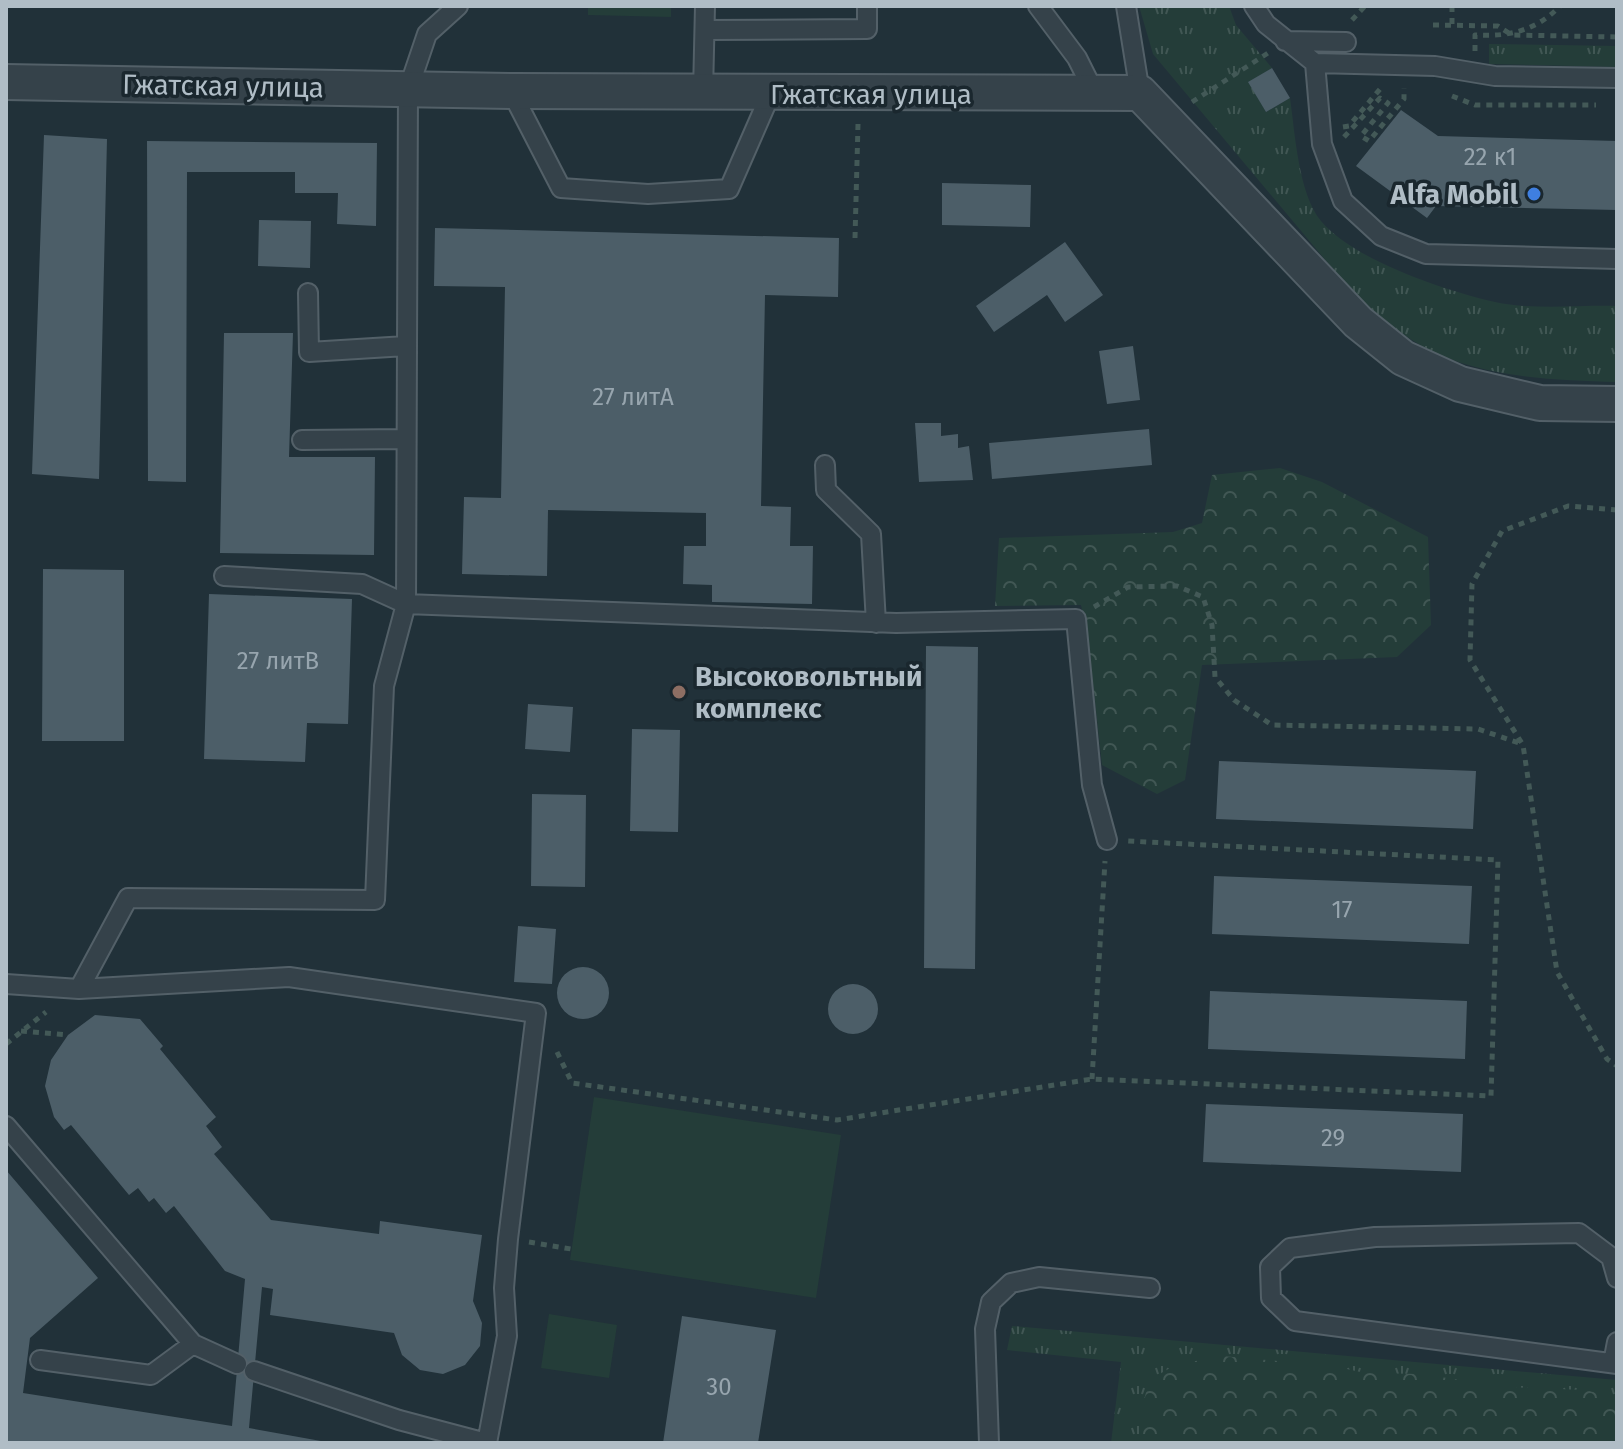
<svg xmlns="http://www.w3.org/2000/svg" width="1623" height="1449" viewBox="0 0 1623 1449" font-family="'Fira Sans',sans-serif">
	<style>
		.grass { fill: url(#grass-tufts) }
		.forest { fill: url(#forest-crowns) }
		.pitch { fill: #243d39 }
		.building { fill: #4c5e68 }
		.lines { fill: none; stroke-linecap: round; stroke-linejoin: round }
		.lane-casing { stroke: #536068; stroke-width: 22 }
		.street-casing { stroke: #536068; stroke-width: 38 }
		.path { stroke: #435957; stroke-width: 5; stroke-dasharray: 6 6; stroke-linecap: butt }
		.lane { stroke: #35424a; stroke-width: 18 }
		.street { stroke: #35424a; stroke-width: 34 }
		.shop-dot { fill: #3f7fe0; stroke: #1a272e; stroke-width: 3 }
		.education-dot { fill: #8d6e63; stroke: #1a272e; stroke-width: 3 }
		.labels { text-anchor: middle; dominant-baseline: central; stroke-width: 7; stroke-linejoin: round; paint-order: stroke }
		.number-label { font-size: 24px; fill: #97a5ae }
		.street-label { font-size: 28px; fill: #b0bdc6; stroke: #1a272e }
		.poi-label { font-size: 28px; font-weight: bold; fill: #b0bdc6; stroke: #1a272e; text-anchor: end }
	</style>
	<defs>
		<pattern id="grass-tufts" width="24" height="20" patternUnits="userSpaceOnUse" patternTransform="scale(2)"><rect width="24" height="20" fill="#243d39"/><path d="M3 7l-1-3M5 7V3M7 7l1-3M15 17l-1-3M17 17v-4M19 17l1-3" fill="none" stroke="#415754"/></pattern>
		<pattern id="forest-crowns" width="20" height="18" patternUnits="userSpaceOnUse" patternTransform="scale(2)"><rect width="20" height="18" fill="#243d39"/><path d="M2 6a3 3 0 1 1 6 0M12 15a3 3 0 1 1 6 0" fill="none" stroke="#415754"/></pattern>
	</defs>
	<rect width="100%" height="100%" fill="#213139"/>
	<path class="grass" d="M1139,6H1229L1236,25L1272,68L1249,82L1266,112L1290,98C1295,132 1298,193 1321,221C1353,260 1446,291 1495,302C1530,310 1580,305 1617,306V382C1552,380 1480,378 1422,346C1397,332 1375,312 1353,293L1153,54Z
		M1489,44L1617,46V67L1489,64Z
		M1012,1326L1617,1380V1443H1111L1121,1362L1007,1350Z"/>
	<path class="forest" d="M1280,468L1322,482L1428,537L1431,625L1397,657L1202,665L1185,780L1157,794L1102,765L1088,637L1081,605L995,606L999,538L1173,532L1202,523L1212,475Z
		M1222,1356L1333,1366L1365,1373L1422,1374L1503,1387L1585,1390L1617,1398V1443H1139C1142,1371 1155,1368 1222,1356Z"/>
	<path class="pitch" d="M588,6H671V17L588,15Z
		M594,1097L841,1135L816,1298L570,1260Z
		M549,1314L617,1325L609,1378L541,1368Z"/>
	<path class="building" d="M1272,68L1290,98L1266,112L1248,82Z
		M1401,110L1438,136L1617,141V210L1436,206L1427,218L1356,166Z
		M44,135L107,139L99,479L32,474Z
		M147,141L377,143L376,226L337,224L338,193H295V172H187L186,482L148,481Z
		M942,183L1031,185L1030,227L942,225Z
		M259,220L311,221L310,268L258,266Z
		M435,228L839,238L838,297L765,295L761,506L791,507L790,546H813L812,604L712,602V585L683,584L684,546H706V513L548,510L547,576L462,574L464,497L501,498L505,287L434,286Z
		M1065,242L1103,295L1065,322L1047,295L994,332L976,306Z
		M224,333H293L289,457H375L374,555L220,553Z
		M1133,346L1140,400L1107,404L1099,351Z
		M915,423H941V436L958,434V448L969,446L973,480L919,482Z
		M1149,429L1152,465L992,479L989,443Z
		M43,569L124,570V741H42Z
		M209,594L352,599L348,724L307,723L305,762L204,759Z
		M926,646L978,647L975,969L924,968Z
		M528,704L573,707L570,752L525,749Z
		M632,729L680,730L678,832L630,831Z
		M1219,761L1476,771L1473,829L1216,819Z
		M532,794L586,795L585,887L531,886Z
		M1214,876L1472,886L1469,944L1212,934Z
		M518,926L556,929L552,984L514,982Z
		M557 993a26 26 0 1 1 52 0a26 26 0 1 1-52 0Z
		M828 1009a25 25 0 1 1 50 0a25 25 0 1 1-50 0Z
		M1210,991L1467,1001L1465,1059L1208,1049Z
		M95,1015L140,1019L163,1046L160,1049L216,1117L206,1126L222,1147L214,1154L271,1220L379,1234L380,1221L482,1235L473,1301L482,1323L480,1346L465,1365L443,1374L420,1370L402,1355L394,1333L270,1315L273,1289L262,1287L249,1428L332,1443H6V1170L98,1278L30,1338L23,1393L232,1426L245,1279L225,1271L174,1206L166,1213L154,1198L149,1202L138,1188L129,1195L71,1125L64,1130L54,1117L45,1086L51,1060L68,1035Z
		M1206,1104L1463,1114L1461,1172L1203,1162Z
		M682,1316L776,1330L758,1443H663Z"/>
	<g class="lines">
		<defs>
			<path id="lane" d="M1038,6L1077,58L1095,94
				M1126,6L1140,93
				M1254,6L1266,24L1315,63L1322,144L1343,201L1381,236L1426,254L1617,259
				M705,30L867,29V6
				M1285,41L1346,42
				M1315,63L1435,66L1495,76L1617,78
				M511,91L561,188L648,194L729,189L771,93
				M703,93L705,6
				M308,293L309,352L406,346
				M302,440L404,439
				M825,465L826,490L871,534L876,623
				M224,576L362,584L406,604L896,623L1076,619L1092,785L1107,840
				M6,984L79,989L289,977L536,1013L508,1239L504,1288L507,1336L487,1443
				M79,989L128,898L375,900L384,686L406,604L408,90L427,34L458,6
				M6,1126L193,1344L237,1364
				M1617,1278L1611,1257L1579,1233L1375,1237L1290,1248L1270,1267L1271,1298L1295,1321L1617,1364
				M40,1360L151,1375L193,1344
				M1613,1363L1617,1342
				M254,1371L399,1420L486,1443
				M989,1443L985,1329L991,1302L1011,1283L1039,1277L1150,1288"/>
			<path id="street" d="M6,82L511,91L1140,93L1358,322L1403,358L1460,384L1540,403L1617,404"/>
		</defs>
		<use href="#lane" class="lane-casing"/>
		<use href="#street" class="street-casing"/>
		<path class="path" d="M1452,6V25
			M1352,20L1365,6
			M1433,25L1498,26L1512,35L1617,37
			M1475,51V35C1508,37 1536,31 1560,6
			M1452,96L1475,105H1596
			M1192,102L1268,53
			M1343,127L1349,126L1380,89
			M1344,137L1380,98L1388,103L1361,136L1369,141L1404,99V88
			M855,238L858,124
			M1617,510L1568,506L1502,531L1472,584L1470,660L1523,745L1557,972L1607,1059L1617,1066
			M1094,607L1128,587L1177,586L1203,597L1212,625L1215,677L1234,700L1272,725L1478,729L1522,744
			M21,1031L68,1035
			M6,1044L46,1012
			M557,1052L572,1083L837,1120L1092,1079L1491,1096L1498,860L1128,841
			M1092,1079L1105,861
			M529,1242L571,1249"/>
		<use href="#lane" class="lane"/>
		<use href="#street" class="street"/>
	</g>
	<circle class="shop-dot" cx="1534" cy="194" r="8"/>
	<circle class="education-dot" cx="679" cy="692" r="8"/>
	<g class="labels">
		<g class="number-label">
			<text x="1490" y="157">22 к1</text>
			<text x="633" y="397">27 литА</text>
			<text x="278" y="661">27 литВ</text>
			<text x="1342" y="910">17</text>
			<text x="1333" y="1138">29</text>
			<text x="719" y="1387">30</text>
		</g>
		<g class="street-label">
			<text transform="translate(223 86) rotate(1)">Гжатская улица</text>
			<text x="871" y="94">Гжатская улица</text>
		</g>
		<g class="poi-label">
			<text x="1518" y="194">Alfa Mobil</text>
			<text x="695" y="676" text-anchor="start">Высоковольтный<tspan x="695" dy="32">комплекc</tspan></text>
		</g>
	</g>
	<rect width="1623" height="1449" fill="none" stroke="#b0bdc6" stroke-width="16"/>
</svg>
